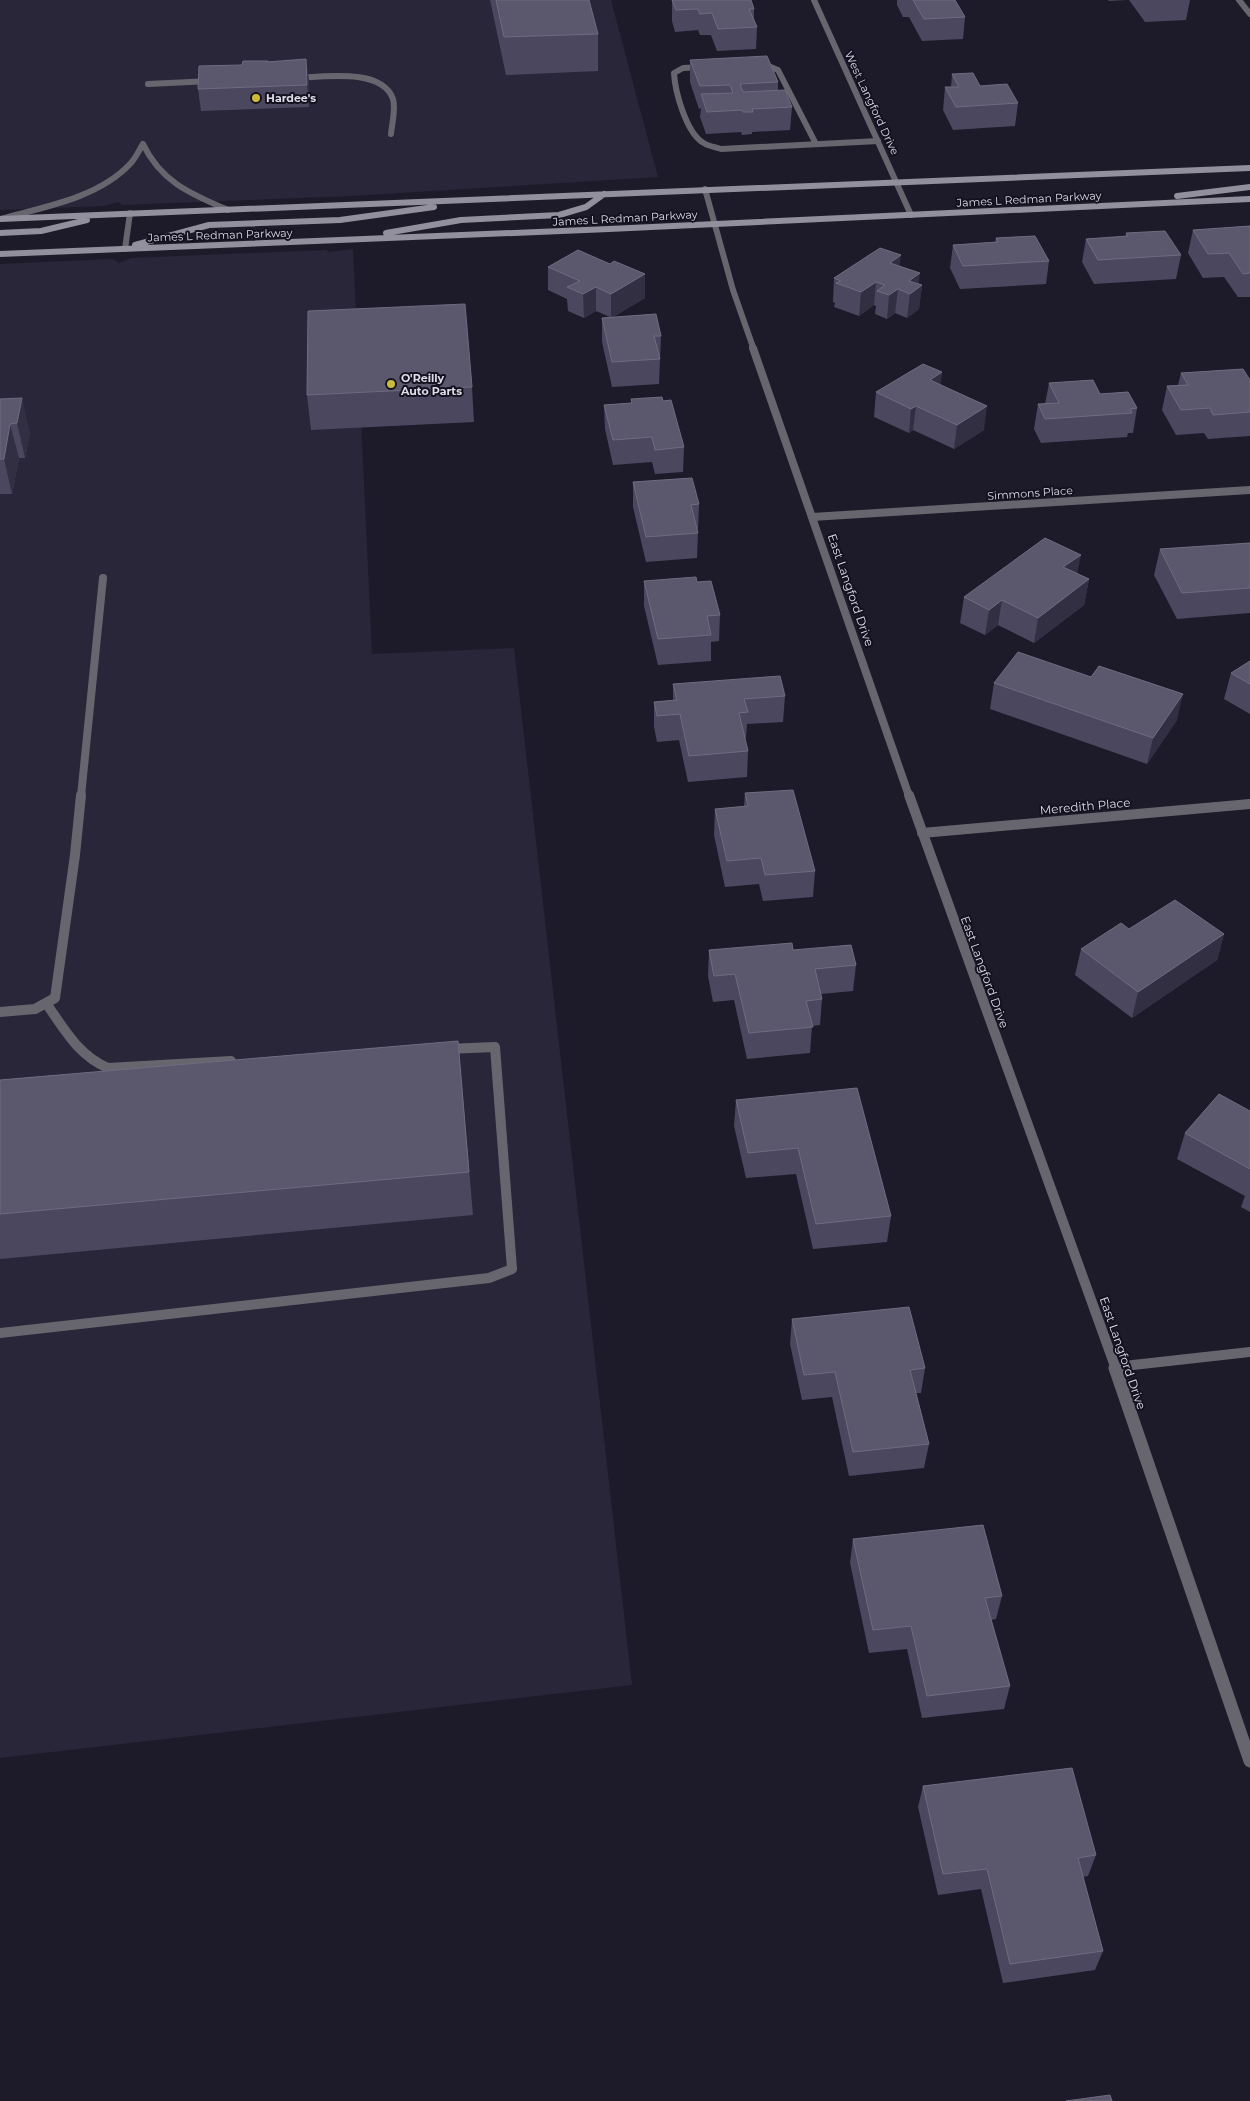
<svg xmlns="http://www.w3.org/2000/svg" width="1250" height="2101" viewBox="0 0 1250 2101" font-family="Montserrat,sans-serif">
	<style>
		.built { fill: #29263a }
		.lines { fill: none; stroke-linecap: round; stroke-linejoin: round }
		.service-far2 { stroke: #67666e; stroke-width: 6 }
		.service-far1 { stroke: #67666e; stroke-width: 8 }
		.service { stroke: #67666e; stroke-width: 10 }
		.minor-far3 { stroke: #67666e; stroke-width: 6 }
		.minor-far2 { stroke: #67666e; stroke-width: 8 }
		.minor-far1 { stroke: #67666e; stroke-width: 10 }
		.minor { stroke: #67666e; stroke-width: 13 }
		.secondary { stroke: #91909c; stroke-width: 6 }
		.wall { fill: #4b475e }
		.shaded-wall { fill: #322f43 }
		.building { fill: #5b576d; stroke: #6f6c80 }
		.poi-dot { fill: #cbba39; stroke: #141220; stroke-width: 2 }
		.labels { text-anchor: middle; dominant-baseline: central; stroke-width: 4; stroke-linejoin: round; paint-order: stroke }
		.far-poi-label { font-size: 11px; font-weight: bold; fill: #dddce7; stroke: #141220; text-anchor: start }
		.far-street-label { font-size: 11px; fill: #dddce7; stroke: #141220 }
		.street-label { font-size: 12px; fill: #dddce7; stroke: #141220 }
	</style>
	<rect width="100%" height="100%" fill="#1d1b2a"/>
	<path class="built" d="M0,0H611L658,177L351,196L122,205L118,202L104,206L0,210Z
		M353,249L372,654L514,648L632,1685L0,1758V264L113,259L119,263L131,258L326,250L329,252Z"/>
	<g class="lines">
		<path class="service-far2" d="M761,63L778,70L816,144
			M704,67L683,68L674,73C675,92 686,131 702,142C707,146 715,147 721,149L878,141
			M295,78C321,77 382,67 393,99C396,109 392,123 391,134
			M148,84L211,81
			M143,144C161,182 191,194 228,210
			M0,219C44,207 98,198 130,164C136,158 139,150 143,144
			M125,249L130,213"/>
		<path class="service-far1" d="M81,796L103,578"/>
		<path class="service" d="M46,1003C64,1029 78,1055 108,1068L231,1061
			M0,1012L35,1009L55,998L75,855L81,795
			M0,1333L489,1278L512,1269L495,1047L446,1049"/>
		<path class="minor-far3" d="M814,0L911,215
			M1239,0L1250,14
			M705,189L733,290L754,350"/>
		<path class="minor-far2" d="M753,348L909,796
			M812,517L1250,490"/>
		<path class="minor-far1" d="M909,795L1116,1369
			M922,833L1250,804
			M1115,1367L1250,1352"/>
		<path class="minor" d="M1115,1368L1250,1761"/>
		<path class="secondary" d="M1177,196L1250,187
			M0,219L1250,168
			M0,233L41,231L87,220
			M386,233L461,220L559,215L586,207L604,194
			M135,245L209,225L340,220L434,207
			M0,254L609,229L1250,199"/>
	</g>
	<path class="wall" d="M490,0H589L598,34V71L506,75Z
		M672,0L754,9V19L757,27L756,49L717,51L711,35H700L698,30L675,32L672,21Z
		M897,0H955L965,17L963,39L922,41L909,17H903L897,5Z
		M1108,0H1127L1109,1Z
		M1129,0H1190L1186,20L1145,22Z
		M306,59L309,81V107L201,111L198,89L242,65L268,61V62Z
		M690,60L778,82V90L792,107L790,130L752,132V134L742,135L741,132L706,134L700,117L701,108L699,109L690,82Z
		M952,74L1018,103L1015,126L953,130L943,110L945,87H951Z
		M1250,226V297H1238L1224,277L1203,278L1188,253L1193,230Z
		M1126,233L1181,255L1176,279L1094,284L1082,262L1086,239L1125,237Z
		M996,238L1049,261L1046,284L960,289L950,268L953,245L995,242Z
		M610,264L645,274V298L613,317L661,336L659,384L612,387L602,342V318L610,317L596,311L584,318L568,311L567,299L548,290V267Z
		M900,266L919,284L922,285L919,309L907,318L895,313L887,319L875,314L876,306L874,305L859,316L834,307L835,303L833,302L834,278Z
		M942,372L940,384L984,430L954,449L913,430L909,433L874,417L876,392Z
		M1181,373L1250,380V436L1208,439L1204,433L1176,435L1162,410L1167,386L1178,385Z
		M1049,383L1100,394L1137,408L1133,433H1128L1127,437L1041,443L1034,429L1038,404H1045Z
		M472,387L474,422L311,430L307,395Z
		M0,399L30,433L25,458H19L12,494H0Z
		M631,399L663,401L684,447L683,472L655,474L652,462L613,465L605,429L604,405L631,403Z
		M633,482L699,504L698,529H697L698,533L697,558L646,562L633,507Z
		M1250,543V613L1177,619L1154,575L1160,549Z
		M1077,574L1089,579L1084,605L1034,643L998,625L985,635L960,623L964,597Z
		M644,581L697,582L720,615L719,641L711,642V661L658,665L644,606Z
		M1250,661V714L1224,699L1231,673Z
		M994,683L1177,720L1147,764L990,709Z
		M673,684L785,696L783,722L747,724L746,738H745L748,751L747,777L688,782L679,740L657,742L654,727V702L673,700Z
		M745,793L815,871L813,897L763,901L759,884L725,887L714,835L715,809L744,806Z
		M1129,929L1224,934L1217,960L1132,1018L1075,975L1081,949Z
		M709,950H793L856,965L853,991L821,994L822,999L820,1025L812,1026L810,1053L747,1059L734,1000L713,1002L708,976Z
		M458,1041L473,1215L0,1259V1080Z
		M736,1100L891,1216L887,1242L813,1249L796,1174L746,1178L734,1126Z
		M1250,1111V1212L1241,1207L1245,1196L1177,1159L1185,1133Z
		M792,1319L925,1368L921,1393H916L929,1444L924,1468L849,1476L832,1397L802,1400L790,1344Z
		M853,1539L1002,1596L996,1619L991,1620L1010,1686L1004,1709L922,1718L907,1649L869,1653L850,1563Z
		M923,1786L1096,1855L1088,1876L1083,1877L1103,1951L1095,1970L1003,1983L981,1889L938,1895L918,1807Z"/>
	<path class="shaded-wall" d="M306,59L309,81V107L307,85Z
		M901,255L898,279L890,263Z
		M920,273L918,288L922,285L919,309L907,318L910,294L909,281Z
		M645,274V298L611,318V294Z
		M876,282L874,305L859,316L861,292Z
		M596,287V311L584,318L583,294Z
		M898,289L895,313L887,319L889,295Z
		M942,372L939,397L930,380Z
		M22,398L30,433L25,458L17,423Z
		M916,406L913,430L909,433L911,409Z
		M987,406L984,430L954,449L957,425Z
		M10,424L19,458L12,494L4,459Z
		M1081,555L1076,580L1063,567Z
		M1089,579L1084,605L1034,643L1038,618Z
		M1002,600L998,625L985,635L989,610Z
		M1183,694L1177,720L1147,764L1153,738Z
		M1224,934L1217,960L1132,1018L1138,992Z"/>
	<path class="building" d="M496,0H589L598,34L504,37Z
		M672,0H751L754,9H749L757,27L718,29L712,13L700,14L698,9L676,10Z
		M913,0H955L965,17L924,19Z
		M767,56L778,82L740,84L743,92L785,90L792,107L752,109L753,112H743L742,110L707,112L701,94L733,93L730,85L700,86L690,60Z
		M306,59L307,85L198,89L199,66L242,65L243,61H268L267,62Z
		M973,73L980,86L1007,84L1018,103L956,107L945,87H959L952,74Z
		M1250,226V273L1243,274L1229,253L1208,254L1193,230Z
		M1165,231L1181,255L1098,260L1086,239L1128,236L1126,233Z
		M1035,236L1049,261L963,266L953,245L998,242L996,238Z
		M880,248L901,255L890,263L920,273L909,281L922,285L910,294L898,289L889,295L877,291L885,285L876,282L861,292L836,283L841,281L834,278Z
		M578,250L610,264L614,261L645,274L611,294L596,287L583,294L567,287L580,281L548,267Z
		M465,304L472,387L307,395L308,311Z
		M656,314L661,336H654L660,359L612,362L602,318Z
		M923,364L942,372L930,380L987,406L957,425L916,406L911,409L876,392Z
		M1243,369L1250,380V412L1213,415L1210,408L1181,410L1167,386L1188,385L1181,373Z
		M1093,380L1100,394L1128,392L1137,408L1130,409L1132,413L1045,419L1038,404L1059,403L1049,383Z
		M662,397L663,401L671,400L684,447L655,450L652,437L613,440L604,405L632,403L631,399Z
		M22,398L17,423L10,424L4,459H0V399Z
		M692,478L699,504L691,505L698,533L646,537L633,482Z
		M1045,538L1081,555L1063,567L1089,579L1038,618L1002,600L989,610L964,597Z
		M1250,543V588L1182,593L1160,549Z
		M696,577L697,582L711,581L720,615L707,616L711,635L658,639L644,581Z
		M1018,652L1091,677L1099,666L1183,694L1153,738L994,683Z
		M1250,661V684L1231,673Z
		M780,676L785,696L744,699L748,712L739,713L748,751L689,756L680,714L657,716L654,702L677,700L673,684Z
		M793,790L815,871L765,875L761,858L727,861L715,809L748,806L745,793Z
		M1175,900L1224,934L1138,992L1081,949L1121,923L1129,929Z
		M792,943L793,950L851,945L856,965L815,969L822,999L806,1001L813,1027L749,1033L735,974L714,976L709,950Z
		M458,1041L469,1172L0,1214V1080Z
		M857,1088L891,1216L816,1224L798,1148L748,1153L736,1100Z
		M1219,1094L1250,1111V1169L1185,1133Z
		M909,1307L925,1368L910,1370L929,1444L853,1452L835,1372L804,1375L792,1319Z
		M983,1525L1002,1596L985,1598L1010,1686L927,1696L911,1626L873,1630L853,1539Z
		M1072,1768L1096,1855L1078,1858L1103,1951L1010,1964L987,1869L943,1874L923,1786Z
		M1110,2095L1112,2101H1066Z"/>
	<g class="poi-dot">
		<circle cx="256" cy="98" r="5"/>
		<circle cx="391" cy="384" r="5"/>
	</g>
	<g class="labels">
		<g class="far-poi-label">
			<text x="266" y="98">Hardee's</text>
			<text x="401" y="378">O'Reilly<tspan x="401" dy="13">Auto Parts</tspan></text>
		</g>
		<g class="far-street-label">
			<text transform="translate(872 103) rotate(65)">West Langford Drive</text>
			<text transform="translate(1029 199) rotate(-3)">James L Redman Parkway</text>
			<text transform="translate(625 218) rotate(-3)">James L Redman Parkway</text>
			<text transform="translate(220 235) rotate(-2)">James L Redman Parkway</text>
			<text transform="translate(1030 493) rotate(-4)">Simmons Place</text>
		</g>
		<g class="street-label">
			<text transform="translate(851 590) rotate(71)">East Langford Drive</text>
			<text transform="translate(1085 806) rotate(-5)">Meredith Place</text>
			<text transform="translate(985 972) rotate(70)">East Langford Drive</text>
			<text transform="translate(1123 1353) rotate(71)">East Langford Drive</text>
		</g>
	</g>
</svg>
